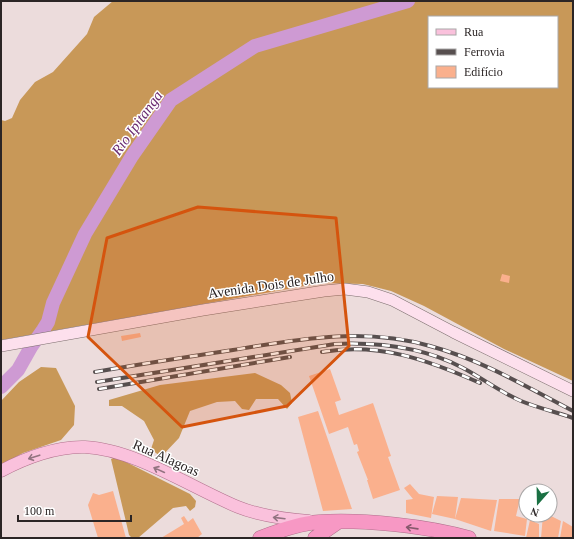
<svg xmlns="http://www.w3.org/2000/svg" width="574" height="539" viewBox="0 0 574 539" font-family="'Times New Roman',serif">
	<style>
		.forest { fill: #c89858; fill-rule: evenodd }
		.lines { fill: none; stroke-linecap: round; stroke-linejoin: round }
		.river { stroke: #ce9ad3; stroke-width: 14 }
		.building { fill: #fab08d }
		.secondary-casing { stroke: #7c6e6e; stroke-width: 12 }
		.primary-casing { stroke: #b0708c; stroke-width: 13 }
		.highway-casing { stroke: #b0708c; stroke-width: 15 }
		.secondary { stroke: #fde0ed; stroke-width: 11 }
		.primary { stroke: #fac1dc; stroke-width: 12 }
		.highway { stroke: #f798c4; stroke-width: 14 }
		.rail-casing { stroke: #574f4f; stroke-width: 4 }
		.rail { stroke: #fff; stroke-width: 2.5; stroke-dasharray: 8; stroke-linecap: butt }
		.oneway { stroke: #927380 }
		.oneway2 { stroke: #87596d }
		.marked { fill: #d5540e; fill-opacity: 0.2; stroke: #d5540e; stroke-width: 3; stroke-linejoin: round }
		.labels { text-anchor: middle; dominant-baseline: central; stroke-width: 3; stroke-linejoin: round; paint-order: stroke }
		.street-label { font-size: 14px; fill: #2b2525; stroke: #fff }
		.water-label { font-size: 15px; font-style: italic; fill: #6a2c71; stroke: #fff }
	</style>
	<rect width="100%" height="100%" fill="#ecdcdc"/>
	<path class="forest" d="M113,1H573V381L504,349L424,306L391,291L363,284L321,283L1,340V120L5,121L12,118L20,100L35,82L53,72L87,34L94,17ZM429,17H557V87H429Z
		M41,367L56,368L75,406L74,425L61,440L23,453L1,465V401L19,382Z
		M255,373L281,385L290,393L292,403L287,409L278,399H256L249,410L242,409L235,401L217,402L190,411L179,438L161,457L151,449L154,440L144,421L122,406H109V400L160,385Z
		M116,457L190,494L196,501L195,507L190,511L186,506L173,508L138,538H132L129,535L127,526L111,459Z"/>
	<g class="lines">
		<path class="river" d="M1,387L18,370L31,347L43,330L48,322L53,303L85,234L132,156L171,100L255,46L408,1"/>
	</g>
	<path class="building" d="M502,274L510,276L509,283L500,281Z
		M140,333L141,337L122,341L121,336Z
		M330,369L341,400L335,402L339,415L373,403L391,456L388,457L400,490L373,499L367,480H368L357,452L359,451L357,444L354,445L348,427L329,434L309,376Z
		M318,411L352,509L323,511L298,417Z
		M410,484L419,494L434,497L431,518L406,513V500L413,499L404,488Z
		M113,491L126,538H98L88,505L93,493L99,495Z
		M437,496L458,497L455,519L432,514Z
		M461,498L497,500L491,531L455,519Z
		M499,499H520L516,516L527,519L525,536L494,531Z
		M543,515H549L561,521L558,538H541Z
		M184,516L188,522L193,518L202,534L197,538H161L184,524L181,518Z
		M530,520L539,524V538H526Z
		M563,521L573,527V538H560Z"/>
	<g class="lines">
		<defs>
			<path id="secondary" d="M1,346L203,310L324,291L345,289L368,292L392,300L453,332L573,391"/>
			<path id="primary" d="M1,471C25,458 57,446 85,447C134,449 192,488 238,507C260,516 284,519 309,521"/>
			<path id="highway" d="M260,538C278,531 300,523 319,522C361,519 428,526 469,538
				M315,538L338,522"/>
		</defs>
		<use href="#secondary" class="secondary-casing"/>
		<use href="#primary" class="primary-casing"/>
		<use href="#highway" class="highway-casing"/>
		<use href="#secondary" class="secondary"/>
		<use href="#primary" class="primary"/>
		<use href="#highway" class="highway"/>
		<defs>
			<path id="rail" d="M322,352C379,342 428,360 480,383
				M95,372C141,364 187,357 233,350C300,339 363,327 430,346C482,360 527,387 573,411
				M97,382L335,344C379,342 423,347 463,368C482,378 500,392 521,401C538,408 556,412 573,418
				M99,389L290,357"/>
		</defs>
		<use href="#rail" class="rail-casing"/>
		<use href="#rail" class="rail"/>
	</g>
	<defs><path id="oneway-shaft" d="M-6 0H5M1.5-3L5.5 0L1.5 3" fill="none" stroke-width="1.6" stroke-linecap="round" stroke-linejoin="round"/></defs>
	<g class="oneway">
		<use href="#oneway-shaft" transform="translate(34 457) rotate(162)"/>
		<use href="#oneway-shaft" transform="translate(159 470) rotate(-155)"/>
		<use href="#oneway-shaft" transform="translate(279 518) rotate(-173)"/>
	</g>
	<use class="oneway2" href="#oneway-shaft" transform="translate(412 528) rotate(-172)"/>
	<path class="marked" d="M198,207L336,218L349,346L287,406L182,427L88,337L107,238Z"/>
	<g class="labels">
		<g class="street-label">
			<text transform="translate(271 285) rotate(-8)">Avenida Dois de Julho</text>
			<text transform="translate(166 458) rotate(24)">Rua Alagoas</text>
		</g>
		<g class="water-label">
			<text transform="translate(137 123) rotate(-54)">Rio Ipitanga</text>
		</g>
	</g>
	<rect width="574" height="539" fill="none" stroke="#2b2525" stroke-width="4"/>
	<rect x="428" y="16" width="130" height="72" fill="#ffffff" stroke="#aaa8a8"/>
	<rect x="436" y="29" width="20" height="6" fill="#fac1dc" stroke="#aaa8a8"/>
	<text x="464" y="36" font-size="12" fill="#2b2525">Rua</text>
	<rect x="436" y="49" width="20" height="6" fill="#574f4f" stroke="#aaa8a8"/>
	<text x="464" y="56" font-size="12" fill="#2b2525">Ferrovia</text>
	<rect x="436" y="66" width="20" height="12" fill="#fab08d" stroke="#aaa8a8"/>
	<text x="464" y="76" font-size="12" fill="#2b2525">Edifício</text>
	<g transform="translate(538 503) rotate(200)"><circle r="19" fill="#ffffff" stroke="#aaa8a8"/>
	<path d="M0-3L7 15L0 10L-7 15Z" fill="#1a7043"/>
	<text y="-6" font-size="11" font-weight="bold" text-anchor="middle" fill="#2b2525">N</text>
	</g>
	<path d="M18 515v6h113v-6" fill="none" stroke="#2b2525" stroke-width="2"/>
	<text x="24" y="515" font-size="12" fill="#2b2525" stroke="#ffffff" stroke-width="3" paint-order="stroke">100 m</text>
</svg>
